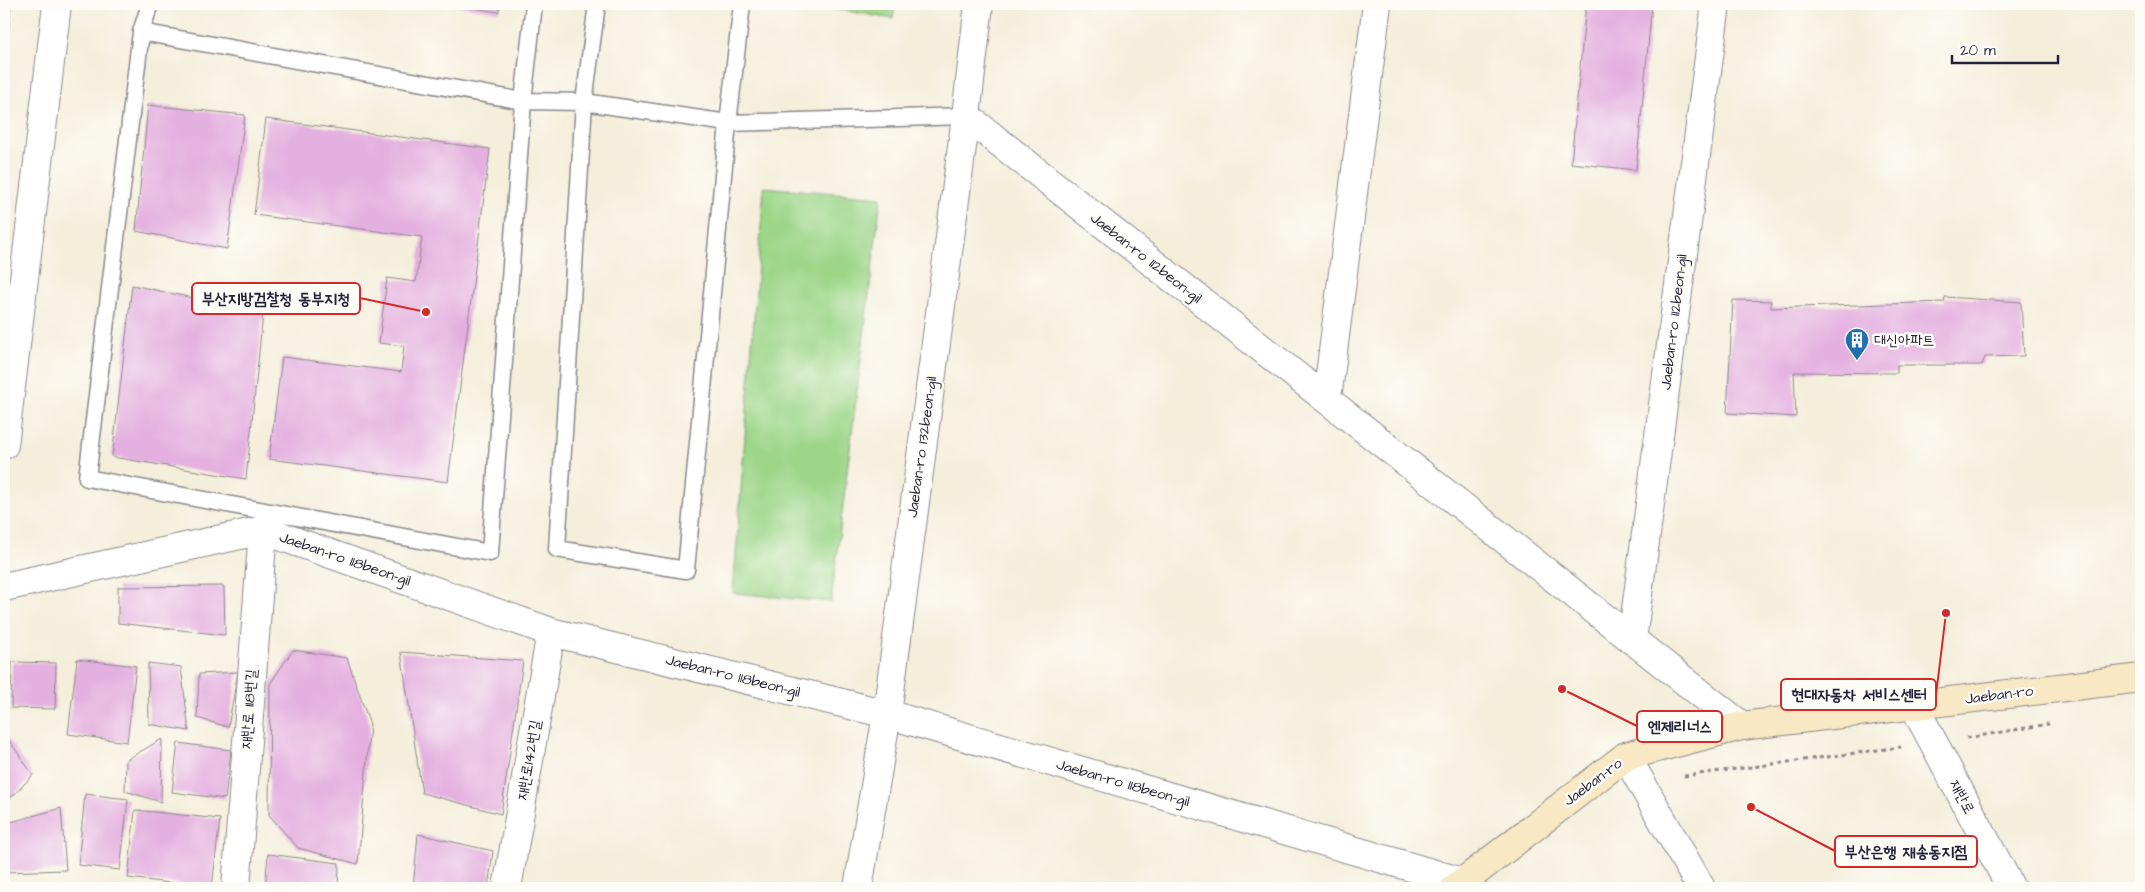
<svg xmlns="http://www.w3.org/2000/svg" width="2145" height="892" viewBox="0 0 2145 892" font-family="'Architects Daughter','Poor Story',sans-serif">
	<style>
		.green { fill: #9dd689; stroke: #607c62 }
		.building { fill: #e4b0e0 }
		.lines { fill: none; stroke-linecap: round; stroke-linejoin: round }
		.service-casing { stroke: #8b888b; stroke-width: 19 }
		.minor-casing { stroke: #8b888b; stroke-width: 30 }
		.secondary-casing { stroke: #8b888b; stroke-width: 30 }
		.path { stroke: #8b888b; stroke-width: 3; stroke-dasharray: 4 4; stroke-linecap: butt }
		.service { stroke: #fff; stroke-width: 16 }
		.minor { stroke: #fff; stroke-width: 28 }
		.secondary { stroke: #f8e8c3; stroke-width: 28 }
		.labels { text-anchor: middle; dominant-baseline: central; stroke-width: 5; stroke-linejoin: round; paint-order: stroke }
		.street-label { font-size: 15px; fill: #22223b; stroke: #fdfcf7 }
		.poi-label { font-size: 15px; fill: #22223b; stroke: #fdfcf7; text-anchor: start }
		.leader { fill: none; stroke: #d62828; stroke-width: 2 }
		.callout-dot { fill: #d62828; stroke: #fdfcf7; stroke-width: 2 }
		.callout { fill: #fdfcf7; stroke: #d62828; stroke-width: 2 }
		.callout-label { font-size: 16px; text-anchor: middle; font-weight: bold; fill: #22223b }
	</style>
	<rect width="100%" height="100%" fill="#fdfcf7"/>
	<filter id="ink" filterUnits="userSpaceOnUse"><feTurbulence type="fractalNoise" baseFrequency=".02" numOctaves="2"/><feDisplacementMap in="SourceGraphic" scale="10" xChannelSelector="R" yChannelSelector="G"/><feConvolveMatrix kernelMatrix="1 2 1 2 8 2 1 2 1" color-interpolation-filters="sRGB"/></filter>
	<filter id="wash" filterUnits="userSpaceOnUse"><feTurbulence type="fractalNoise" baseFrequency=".0096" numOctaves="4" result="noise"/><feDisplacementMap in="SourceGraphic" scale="20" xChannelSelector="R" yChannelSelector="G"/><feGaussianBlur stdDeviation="1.12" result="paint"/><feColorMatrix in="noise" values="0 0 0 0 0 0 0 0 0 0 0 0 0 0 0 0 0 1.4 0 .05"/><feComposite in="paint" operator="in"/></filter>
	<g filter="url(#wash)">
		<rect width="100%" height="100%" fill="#f4eedb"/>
		<path class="green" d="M806,4H895L893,19Z
			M764,187L881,197L831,602L733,593Z"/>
		<g id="blocks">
			<path class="building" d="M4,4H11L5,66H4Z
				M444,4H500L499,12Z
				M1586,4H1652L1636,170L1571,163Z
				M148,105L245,115L227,249L136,231Z
				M266,119L490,149L448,482L269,459L282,357L401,372L404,346L379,343L387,278L416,282L422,237L254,215Z
				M132,285L263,313L246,479L112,457Z
				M1945,297L2021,302L2024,356L1985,357L1982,365H1897V373L1794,372L1796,417L1727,413L1733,300L1771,301V308L1944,302Z
				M224,586L225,635L118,623V587Z
				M293,650L347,658L370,725L358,864L298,848L269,815L270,684Z
				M401,652L523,661L501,814L422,793Z
				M77,659L136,666L127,742L68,734Z
				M12,662L56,663L55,709L11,708Z
				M148,663L181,667L189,731L149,724Z
				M238,672L228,727L197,718L199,674Z
				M4,733L33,775L4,805Z
				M162,739L161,802L125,791L126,760Z
				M178,743L231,750L225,799L172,792Z
				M85,794L128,799L120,870L78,865Z
				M61,808L66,870L4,872V824Z
				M135,810L220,819L212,888L128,878Z
				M418,834L493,851L488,888H413Z
				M268,854L339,863L338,888H265Z"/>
		</g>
	</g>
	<g filter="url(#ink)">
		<use href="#blocks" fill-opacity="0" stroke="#8b888b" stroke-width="1"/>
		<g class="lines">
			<defs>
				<path id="service" d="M150,4L141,32L87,478L490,553L523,101L534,4
					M597,4L584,102L557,549L686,570L728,123L742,4
					M141,32L523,101L584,102L728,123L966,116"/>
				<path id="minor" d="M966,116L1742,726
					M1327,399L1377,4
					M4,445L57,4
					M4,587L263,530L551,632L887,714L1462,882
					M1632,640L1716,4
					M1914,706L2011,888
					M1626,756L1701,888
					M236,888L263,530
					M507,888L551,632
					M858,888L887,714L966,116L979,4"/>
				<path id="secondary" d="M1455,888L1626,756L1742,726L2141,678"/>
			</defs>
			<use href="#service" class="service-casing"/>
			<use href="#minor" class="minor-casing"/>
			<use href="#secondary" class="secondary-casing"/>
			<path class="path" d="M1967,738L2049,724
				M1684,776L1901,747"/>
			<use href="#service" class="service"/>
			<use href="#minor" class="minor"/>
			<use href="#secondary" class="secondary"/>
		</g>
	</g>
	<defs>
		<symbol id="building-pin" viewBox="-11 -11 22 30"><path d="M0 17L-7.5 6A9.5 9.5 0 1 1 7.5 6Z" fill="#1f6fb2" stroke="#fdfcf7"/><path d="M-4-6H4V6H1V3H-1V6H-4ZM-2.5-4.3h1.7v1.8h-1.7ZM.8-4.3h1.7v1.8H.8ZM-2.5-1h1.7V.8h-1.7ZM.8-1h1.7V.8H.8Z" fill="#fff"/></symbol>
	</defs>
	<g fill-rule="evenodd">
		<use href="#building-pin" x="1843" y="326" width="28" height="38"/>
	</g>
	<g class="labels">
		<g class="street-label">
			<text transform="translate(1146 258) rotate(38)">Jaeban-ro 112beon-gil</text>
			<text transform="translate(1674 322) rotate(-83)">Jaeban-ro 112beon-gil</text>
			<text transform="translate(922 447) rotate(-82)">Jaeban-ro 132beon-gil</text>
			<text transform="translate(345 559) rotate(19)">Jaeban-ro 118beon-gil</text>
			<text transform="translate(733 676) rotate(14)">Jaeban-ro 118beon-gil</text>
			<text transform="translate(1999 695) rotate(-7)">Jaeban-ro</text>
			<text transform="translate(249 709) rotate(-86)">재반로 118번길</text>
			<text transform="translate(529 760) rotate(-80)">재반로142번길</text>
			<text transform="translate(1593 782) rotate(-37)">Jaeban-ro</text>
			<text transform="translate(1123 783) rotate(16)">Jaeban-ro 118beon-gil</text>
			<text transform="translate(1962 797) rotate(62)">재반로</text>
		</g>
		<g class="poi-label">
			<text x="1874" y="340">대신아파트</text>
		</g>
	</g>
	<path class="leader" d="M426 312L360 298M1946 613L1936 695M1562 689L1637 726M1751 807L1835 851"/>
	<g class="callout-dot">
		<circle cx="426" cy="312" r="5"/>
		<circle cx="1946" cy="613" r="5"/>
		<circle cx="1562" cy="689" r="5"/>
		<circle cx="1751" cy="807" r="5"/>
	</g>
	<g class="callout">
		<rect x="192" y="283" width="168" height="31" rx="5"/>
		<rect x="1781" y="679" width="155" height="31" rx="5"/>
		<rect x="1637" y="711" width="85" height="31" rx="5"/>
		<rect x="1835" y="836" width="142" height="31" rx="5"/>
	</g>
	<g class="callout-label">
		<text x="276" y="304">부산지방검찰청 동부지청</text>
		<text x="1859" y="700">현대자동차 서비스센터</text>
		<text x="1680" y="732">엔제리너스</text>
		<text x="1906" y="857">부산은행 재송동지점</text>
	</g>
	<rect width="2145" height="892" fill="none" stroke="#fdfcf7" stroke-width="20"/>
	<path d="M1952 55v8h106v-8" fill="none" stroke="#22223b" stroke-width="2.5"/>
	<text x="1960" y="55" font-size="15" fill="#22223b" stroke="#fdfcf7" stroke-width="4" paint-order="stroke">20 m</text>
</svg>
